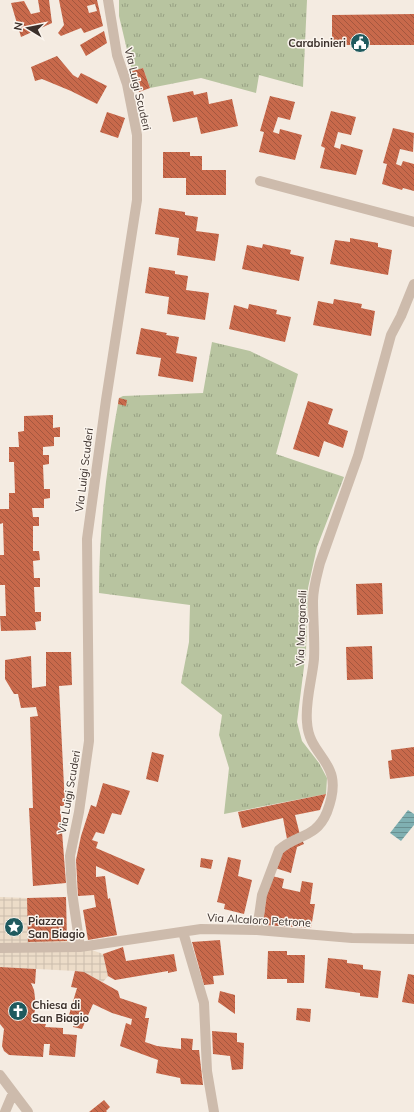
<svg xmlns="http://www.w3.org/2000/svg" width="414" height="1112" viewBox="0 0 414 1112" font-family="Mulish,sans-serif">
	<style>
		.grass { fill: url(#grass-tufts) }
		.plaza { fill: url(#plaza-grid) }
		.water { fill: url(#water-rules) }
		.building { fill: url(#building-back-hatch); fill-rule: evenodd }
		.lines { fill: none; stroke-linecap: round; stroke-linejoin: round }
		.minor { stroke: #cdbbac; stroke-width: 10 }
		.labels { text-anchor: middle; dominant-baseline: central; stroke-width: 3; stroke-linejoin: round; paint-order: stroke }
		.poi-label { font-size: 11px; font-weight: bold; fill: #3b302b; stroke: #fbf5ee; text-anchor: start }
		.street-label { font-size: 11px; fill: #3b302b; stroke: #fbf5ee }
	</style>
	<defs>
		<pattern id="grass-tufts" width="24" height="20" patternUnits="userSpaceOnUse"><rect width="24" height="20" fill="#b8c4a0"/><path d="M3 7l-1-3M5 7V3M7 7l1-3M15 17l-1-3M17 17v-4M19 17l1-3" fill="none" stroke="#97a083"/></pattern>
		<pattern id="plaza-grid" width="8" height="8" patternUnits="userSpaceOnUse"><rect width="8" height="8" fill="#ecdcc8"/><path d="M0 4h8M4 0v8" fill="none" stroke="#cbbdac"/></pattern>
		<pattern id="water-rules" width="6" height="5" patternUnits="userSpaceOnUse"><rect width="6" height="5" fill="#7fb0b2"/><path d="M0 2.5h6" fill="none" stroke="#699091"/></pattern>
		<pattern id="building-back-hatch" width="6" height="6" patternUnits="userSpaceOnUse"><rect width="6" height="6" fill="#c8694b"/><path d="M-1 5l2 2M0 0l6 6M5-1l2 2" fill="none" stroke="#a4573f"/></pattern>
	</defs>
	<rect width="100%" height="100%" fill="#f4ebe1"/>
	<path class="grass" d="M119,0H307L303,87L259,75L256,93L201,78L150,88L143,68L132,71L119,16Z
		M212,342L250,351L298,374L276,454L344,477L317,547L308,588L306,651L297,722L302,741L319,763L327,778L326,794L224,814L229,768L219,735L222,715L181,683L189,642L190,605L99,593C99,527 107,463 119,398L123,396L203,393Z"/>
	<path class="plaza" d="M0,897L27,898L28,941H67L103,954L108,976L103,982L84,972L75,971L0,967Z"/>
	<path class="water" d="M408,810L414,814V825L401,841L390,833Z"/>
	<path class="building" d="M38,0H49L52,23L21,37L11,3L24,1L31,14L40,12Z
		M59,0H97L103,26L84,33L81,28L61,36L58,33L64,25ZM95,4L97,11L89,13L87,6Z
		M414,14V45H332V15Z
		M104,31L107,43L86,56L80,45Z
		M57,56L73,75L78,78L81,73L107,86L97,104L71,91L42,79L35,81L31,67Z
		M143,68L150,88L139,92L132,71Z
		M193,91L194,95L207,92L209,104L232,99L238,126L201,134L197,117L173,122L167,96Z
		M270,96L295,102L290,120L278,117L273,132L279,134L280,129L302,135L295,160L259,152L264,132L260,131Z
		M331,111L356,117L351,135L338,132L334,147L340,149L341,144L363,150L356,175L320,168L325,148L321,146Z
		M107,112L125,118L118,138L100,132Z
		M393,128L414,133L413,152L400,149L396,164L401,166L403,161L414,164V191L403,188L402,190L382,184L387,164L383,163Z
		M163,152H190V156H202V170H226V195H186V178H163Z
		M159,208L185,212V215L198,217L196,231L219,234L215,261L177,255L179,238L155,234Z
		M350,238L378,243V247L392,250L388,275L330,264L335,240L350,242Z
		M263,244L291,250L290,254L304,257L299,281L242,269L247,245L262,248Z
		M149,267L175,271V274L188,276L186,290L209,293L205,320L167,314L169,297L145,293Z
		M334,299L362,304L361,308L375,311L371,336L313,325L318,301L333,304Z
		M249,304L277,310L276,314L291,317L285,342L229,329L234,305L248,309Z
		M141,328L167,333L166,335L179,337L176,353L197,357L193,382L158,376L161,358L136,354Z
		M119,398L127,400L126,406L118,404Z
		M308,401L333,409L328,424L348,431L343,448L324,441L319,457L293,449Z
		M53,415V428L60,427V437H54V446L43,447V455H49V464L43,465L44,489H50V498L44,499V508H32L33,517H39V526H33V551H39L40,560L33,561L34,578H40V587H34L35,612H41V621L35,622L36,630L1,631L0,616H6L5,585H0V555H4L3,523L0,524V509H9V493H15L14,462H9V447H19L18,432L24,431V416Z
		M382,583L383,614L357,615L356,584Z
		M372,646L373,679L347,680L346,647Z
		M46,652H71L72,685L59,686L65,806H60L66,883L33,886L29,808H33L30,717L38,716L36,707L21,708L18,694H14L5,679V660L31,656L32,688L46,686Z
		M414,747V776L390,779L388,761L392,760L391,750Z
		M152,752L164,755L158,782L146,779Z
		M103,783L130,791L121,815L112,813L104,834L96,832L92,840L98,842L96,848L145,869L138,885L96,866V877L105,876L108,899L110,898L117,935L88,940L83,910L96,907L94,895L78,896L76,860L81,836L91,805L96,807Z
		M326,794L320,810L295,815L300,835L287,839L283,818L242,828L238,812Z
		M302,840L304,844L297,847L291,873L275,868L281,852Z
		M228,857L241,860L238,876L252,880L244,914L224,909L225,904L217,902Z
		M201,858L213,860L211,869L200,867Z
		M272,876L284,879L282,888L300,892L302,881L313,883L310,904H315L311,928L263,925L266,895Z
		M66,897L67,941L28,942L27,898Z
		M220,940L224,975L213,976L214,984L204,985L192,942Z
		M123,947L126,961L174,954L177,971L168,973V971L115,980L108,976L103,954Z
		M268,951H287V955H305L304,983H287V979H267Z
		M328,958L347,960V963L363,965V969L381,971L378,998L360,996V993L325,988Z
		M0,967L36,969L35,984L31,983L34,990L36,1006L32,1023L46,1024L45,1027L63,1028V1034L77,1035L75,1057L49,1055L50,1044H44L43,1057L9,1055L4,1051L2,1046L4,1029L0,1024Z
		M75,971L84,972L118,991L120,998L147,1007L145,1018H149L145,1042L157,1046L181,1049V1038L193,1039L192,1050H199L203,1085L181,1084L180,1078L156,1073L158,1060L120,1046L126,1023L131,1025L132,1019L112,1013L93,1004L82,1029L73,1027L76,1017L69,1015L77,988L71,987Z
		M408,974L414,975V1004L402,1002Z
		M220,991L235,995V1014L218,1002Z
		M297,1008L311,1009L310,1022L296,1020Z
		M212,1031L237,1033V1042L244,1043L243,1069L232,1070L230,1056L213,1054Z
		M104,1100L110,1107L106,1111L107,1112H89Z"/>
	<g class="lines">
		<path class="minor" d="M260,181L414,222
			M257,930L262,895L279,850C296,834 316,839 327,812C347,760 309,760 307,722C305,701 312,680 314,659C315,640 313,621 313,601C313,588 317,575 320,563L358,456L391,335L401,316L414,284
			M183,932L204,1003L207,1071L214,1112
			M80,947L72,892L70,856L79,812L89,741L87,539L106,400L137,200V135L127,84L117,55L108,0
			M0,948L80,947L201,929L257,930L352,938L414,939
			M0,1075L28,1112
			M5,1112L13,1093"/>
	</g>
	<defs>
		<symbol id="civic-disc" viewBox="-11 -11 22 22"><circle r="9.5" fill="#1f5a5e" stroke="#fbf5ee"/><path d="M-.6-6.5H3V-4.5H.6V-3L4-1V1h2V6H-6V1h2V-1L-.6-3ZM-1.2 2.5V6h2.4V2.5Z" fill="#fff"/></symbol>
		<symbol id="sight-disc" viewBox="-11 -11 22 22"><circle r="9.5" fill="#1f5a5e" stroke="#fbf5ee"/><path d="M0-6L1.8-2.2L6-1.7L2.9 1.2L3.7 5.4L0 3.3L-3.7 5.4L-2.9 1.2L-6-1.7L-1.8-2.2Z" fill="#fff"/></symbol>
		<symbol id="church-disc" viewBox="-11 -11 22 22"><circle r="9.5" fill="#1f5a5e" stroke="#fbf5ee"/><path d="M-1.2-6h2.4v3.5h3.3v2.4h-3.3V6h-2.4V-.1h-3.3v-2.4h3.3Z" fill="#fff"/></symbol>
	</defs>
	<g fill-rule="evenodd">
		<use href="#civic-disc" x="349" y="32" width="22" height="22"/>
		<use href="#sight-disc" x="3" y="916" width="22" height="22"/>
		<use href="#church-disc" x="7" y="1000" width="22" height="22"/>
	</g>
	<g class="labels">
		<g class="poi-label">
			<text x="346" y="43" text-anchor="end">Carabinieri</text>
			<text x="28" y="921">Piazza<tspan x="28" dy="13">San Biagio</tspan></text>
			<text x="32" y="1005">Chiesa di<tspan x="32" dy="13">San Biagio</tspan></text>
		</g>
		<g class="street-label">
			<text transform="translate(138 89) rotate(77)">Via Luigi Scuderi</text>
			<text transform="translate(84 470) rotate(-83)">Via Luigi Scuderi</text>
			<text transform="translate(301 628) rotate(-88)">Via Manganelli</text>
			<text transform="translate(69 792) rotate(-80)">Via Luigi Scuderi</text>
			<text transform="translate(259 920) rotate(3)">Via Alcaloro Petrone</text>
		</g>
	</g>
	<g transform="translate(28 28) rotate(280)" stroke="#fbf5ee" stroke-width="3" paint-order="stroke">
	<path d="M0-3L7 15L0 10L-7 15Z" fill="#3b302b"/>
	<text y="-6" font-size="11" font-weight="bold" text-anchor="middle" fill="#3b302b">N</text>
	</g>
</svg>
